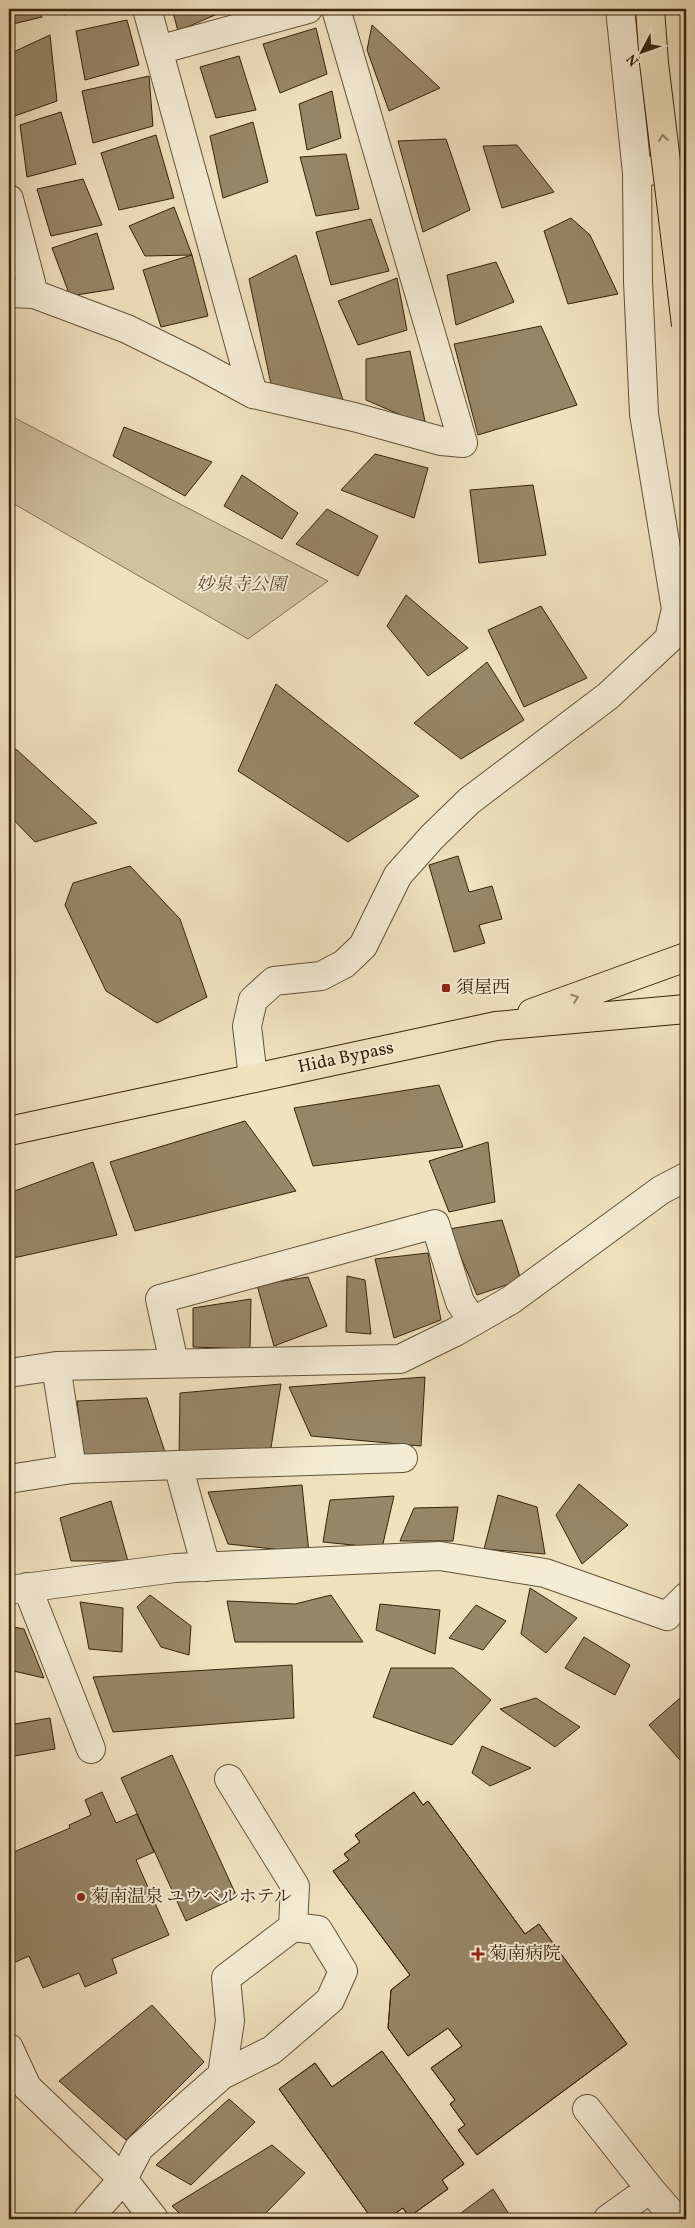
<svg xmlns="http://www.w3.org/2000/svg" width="695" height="2228" viewBox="0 0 695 2228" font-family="Vollkorn,'Noto Serif JP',serif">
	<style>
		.green { fill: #d0c1a0; stroke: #837255 }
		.building { fill: #978668; stroke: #36230a }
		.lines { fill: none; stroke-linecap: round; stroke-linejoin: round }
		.minor-casing { stroke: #645237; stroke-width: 30 }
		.highway-casing { stroke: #36230a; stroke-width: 30 }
		.minor { stroke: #f5ecd5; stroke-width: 28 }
		.highway { stroke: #f0e1bf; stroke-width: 28 }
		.highway-bridge-casing { stroke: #36230a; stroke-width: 30; stroke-linecap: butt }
		.highway-bridge { stroke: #f0e1bf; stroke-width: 28 }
		.oneway { stroke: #938264 }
		.poi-dot { fill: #8f2418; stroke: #f5ecd5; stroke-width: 2 }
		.labels { text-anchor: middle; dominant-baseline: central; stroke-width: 4; stroke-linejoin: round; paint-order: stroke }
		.park-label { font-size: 18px; font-style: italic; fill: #5c4a30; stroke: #f5ecd5 }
		.poi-label { font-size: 18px; fill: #36230a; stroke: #f5ecd5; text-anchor: start }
		.street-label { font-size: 18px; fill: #36230a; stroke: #f5ecd5 }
	</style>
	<rect width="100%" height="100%" fill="#f0e1bf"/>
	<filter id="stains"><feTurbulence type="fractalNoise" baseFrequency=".004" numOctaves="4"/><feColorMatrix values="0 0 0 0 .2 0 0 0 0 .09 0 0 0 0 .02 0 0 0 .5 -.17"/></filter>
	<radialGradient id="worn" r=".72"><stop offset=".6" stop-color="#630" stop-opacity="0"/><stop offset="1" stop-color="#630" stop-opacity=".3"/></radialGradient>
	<path class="green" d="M9,415L328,581L248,639L9,501Z"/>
	<path class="building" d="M9,9H41L42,17L9,25Z
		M62,9H86L64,15Z
		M172,9H229L178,31Z
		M127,20L139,65L85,80L76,31Z
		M372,25L440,88L389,111L367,50Z
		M316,28L327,74L280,93L263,44Z
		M50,35L57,101L12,117L9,106V54Z
		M239,56L256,110L216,118L200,67Z
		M149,76L153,126L93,143L82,91Z
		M332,91L341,138L307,150L299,104Z
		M61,112L76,164L27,177L20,125Z
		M253,122L268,182L223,198L210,136Z
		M156,135L174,198L119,210L101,153Z
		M446,139L470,210L423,232L398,141Z
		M517,145L554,192L502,208L483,146Z
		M346,154L359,209L316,216L300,157Z
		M83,179L102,225L51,236L37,189Z
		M174,207L192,255L145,256L129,226Z
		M571,218L590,235L618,294L568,304L544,231Z
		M371,219L389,271L331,285L316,232Z
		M97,233L114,289L70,296L52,248Z
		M192,255L208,316L161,327L143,270Z
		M296,255L344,403L272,389L249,279Z
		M496,262L514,302L456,325L447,275Z
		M397,278L407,330L358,345L338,301Z
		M541,326L577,405L478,435L454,344Z
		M410,351L426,426L366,400V359Z
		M124,427L212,462L185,496L113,456Z
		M375,454L428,468L414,518L341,490Z
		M242,475L298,513L282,539L224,506Z
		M533,485L546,555L479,563L470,490Z
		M327,509L378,536L358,576L296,544Z
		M406,595L468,648L428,676L387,626Z
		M541,606L587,678L524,707L488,630Z
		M487,662L524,720L461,759L414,723Z
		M276,684L419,796L348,842L238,771Z
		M9,746L17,750L97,823L35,842L9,815Z
		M458,856L469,892L492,886L502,919L479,925L485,943L454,952L429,865Z
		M130,866L180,919L207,997L157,1023L106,991L65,905L73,883Z
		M439,1085L463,1147L313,1166L294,1108Z
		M245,1121L296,1191L135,1231L110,1162Z
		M488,1142L495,1202L449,1212L429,1161Z
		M93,1162L117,1235L9,1259V1193Z
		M502,1220L521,1280L477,1295L449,1229Z
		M428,1253L441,1320L394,1338L375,1259Z
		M347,1276L365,1280L371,1334L346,1332Z
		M308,1277L327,1326L274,1346L257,1285Z
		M251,1299L250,1349L193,1347V1308Z
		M425,1377L421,1446L311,1436L289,1387Z
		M281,1384L270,1454L179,1457L180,1393Z
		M147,1398L165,1452L84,1461L77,1401Z
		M579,1484L628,1525L582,1564L556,1515Z
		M302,1485L309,1553L228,1544L208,1492Z
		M498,1495L537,1507L545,1554L484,1549Z
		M394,1496L382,1548L323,1542L330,1500Z
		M111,1501L128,1561H71L60,1518Z
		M458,1507L453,1541H400L414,1508Z
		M530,1588L577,1618L546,1653L521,1634Z
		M150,1595L191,1626L189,1655L161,1647L137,1607Z
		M331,1595L363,1642H235L227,1601L295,1604Z
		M80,1602L123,1608L122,1652L89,1649Z
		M380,1604L440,1610L435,1654L376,1630Z
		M476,1605L506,1621L483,1650L449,1638Z
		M9,1626L24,1629L44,1678L9,1670Z
		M584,1637L630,1665L615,1695L565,1668Z
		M292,1665L294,1718L113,1732L93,1677Z
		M391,1668H453L491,1700L452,1745L373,1717Z
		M686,1693V1767L649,1725Z
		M536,1698L580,1727L555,1747L500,1709Z
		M50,1718L55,1749L9,1757V1725Z
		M482,1746L531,1768L490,1786L472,1773Z
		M172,1755L237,1897L186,1921L121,1778Z
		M102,1792L116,1823L137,1814L154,1852L136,1860L169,1935L112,1959L117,1973L85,1987L79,1973L43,1988L29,1956L9,1965V1854L70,1828L69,1825L91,1815L85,1800Z
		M414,1792L423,1805L428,1801L525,1934L539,1924L627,2044L477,2155L458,2130L465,2125L450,2104L455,2100L431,2068L462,2046L448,2028L408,2056L388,2028L391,1990L410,1975L333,1871L349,1860L344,1854L360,1842L355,1835Z
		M414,1792L423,1805L428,1801L525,1934L539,1924L627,2044L477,2155L458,2130L465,2125L450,2104L455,2100L431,2068L462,2046L448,2028L408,2056L388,2028L391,1990L410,1975L333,1871L349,1860L344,1854L360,1842L355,1835Z
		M152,2005L204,2062L126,2140L59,2081Z
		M382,2051L464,2164L442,2180L448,2189L409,2217L403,2208L387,2219H372L279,2089L315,2063L332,2087Z
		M382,2051L464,2164L442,2180L448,2189L409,2217L403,2208L387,2219H372L279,2089L315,2063L332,2087Z
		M229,2099L255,2122L191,2185L156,2165Z
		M272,2145L305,2173L260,2219H185L172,2206Z
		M493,2189L512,2219H453Z"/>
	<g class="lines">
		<defs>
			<path id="minor" d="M147,9L253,394
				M620,9L637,173
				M158,50L308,9
				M9,199L34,294
				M9,293L34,294L127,329L194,362L253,394L354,417L441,441L463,443L336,9
				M253,1078L247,1026L253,1000L274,981L321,976L344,964L363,946L398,875L432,837L469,801L608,696L669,639L676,609L644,414L638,281L637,173L686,165
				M174,1363L160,1299L435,1224L460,1302L473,1322
				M56,1366L72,1469
				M9,1373L56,1366L400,1359L455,1332L511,1300L661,1190L686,1177
				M9,1479L72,1469L178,1465
				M206,1567L178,1465L403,1458
				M27,1587L91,1749
				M9,1590L175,1568L440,1556L545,1573L667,1616L686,1597
				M229,1779L295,1886L293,1927
				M293,1927L318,1930L343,1971L330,2000L272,2050L222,2075L230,2021L226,1978Z
				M9,2048L27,2087L123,2179L154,2219
				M587,2109L650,2189L608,2219
				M650,2189L676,2219
				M88,2219L123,2179L139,2148L222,2075"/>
			<path id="highway" d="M532,1013L686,957
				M9,1131L496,1026L686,1009"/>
		</defs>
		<use href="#minor" class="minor-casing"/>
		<use href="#highway" class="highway-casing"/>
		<use href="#minor" class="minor"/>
		<use href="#highway" class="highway"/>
		<defs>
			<path id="highway-bridge" d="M650,9L654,63L686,325"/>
		</defs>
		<use href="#highway-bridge" class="highway-bridge-casing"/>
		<use href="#highway-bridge" class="highway-bridge"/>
	</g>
	<defs><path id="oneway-chevron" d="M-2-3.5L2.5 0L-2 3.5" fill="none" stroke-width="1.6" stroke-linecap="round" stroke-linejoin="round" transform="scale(1.25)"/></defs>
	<g class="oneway">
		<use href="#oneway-chevron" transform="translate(663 138) rotate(-97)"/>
		<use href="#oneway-chevron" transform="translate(575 998) rotate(-20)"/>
	</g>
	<g class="poi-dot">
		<rect x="441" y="983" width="10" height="10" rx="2.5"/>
		<circle cx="81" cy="1897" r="5"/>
		<path d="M475.5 1946.5h5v5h5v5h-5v5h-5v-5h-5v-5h5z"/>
	</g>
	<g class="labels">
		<g class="park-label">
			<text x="241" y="585">妙泉寺公園</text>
		</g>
		<g class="poi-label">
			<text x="456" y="988">須屋西</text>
			<text x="91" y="1897">菊南温泉 ユウベルホテル</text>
			<text x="489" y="1954">菊南病院</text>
		</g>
		<g class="street-label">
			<text transform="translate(346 1058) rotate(-12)">Hida Bypass</text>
		</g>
	</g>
	<rect width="695" height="2228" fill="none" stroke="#f0e1bf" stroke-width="30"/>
	<rect x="10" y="10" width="675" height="2208" fill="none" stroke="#36230a" stroke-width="2.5"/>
	<rect x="15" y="15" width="665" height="2198" fill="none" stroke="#36230a"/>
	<g transform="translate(642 52) rotate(229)" stroke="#f5ecd5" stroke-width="4" paint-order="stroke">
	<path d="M0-4L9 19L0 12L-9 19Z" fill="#36230a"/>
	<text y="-8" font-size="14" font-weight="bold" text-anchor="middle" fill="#36230a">N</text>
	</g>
	<rect width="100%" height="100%" filter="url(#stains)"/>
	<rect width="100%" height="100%" fill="url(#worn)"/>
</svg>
